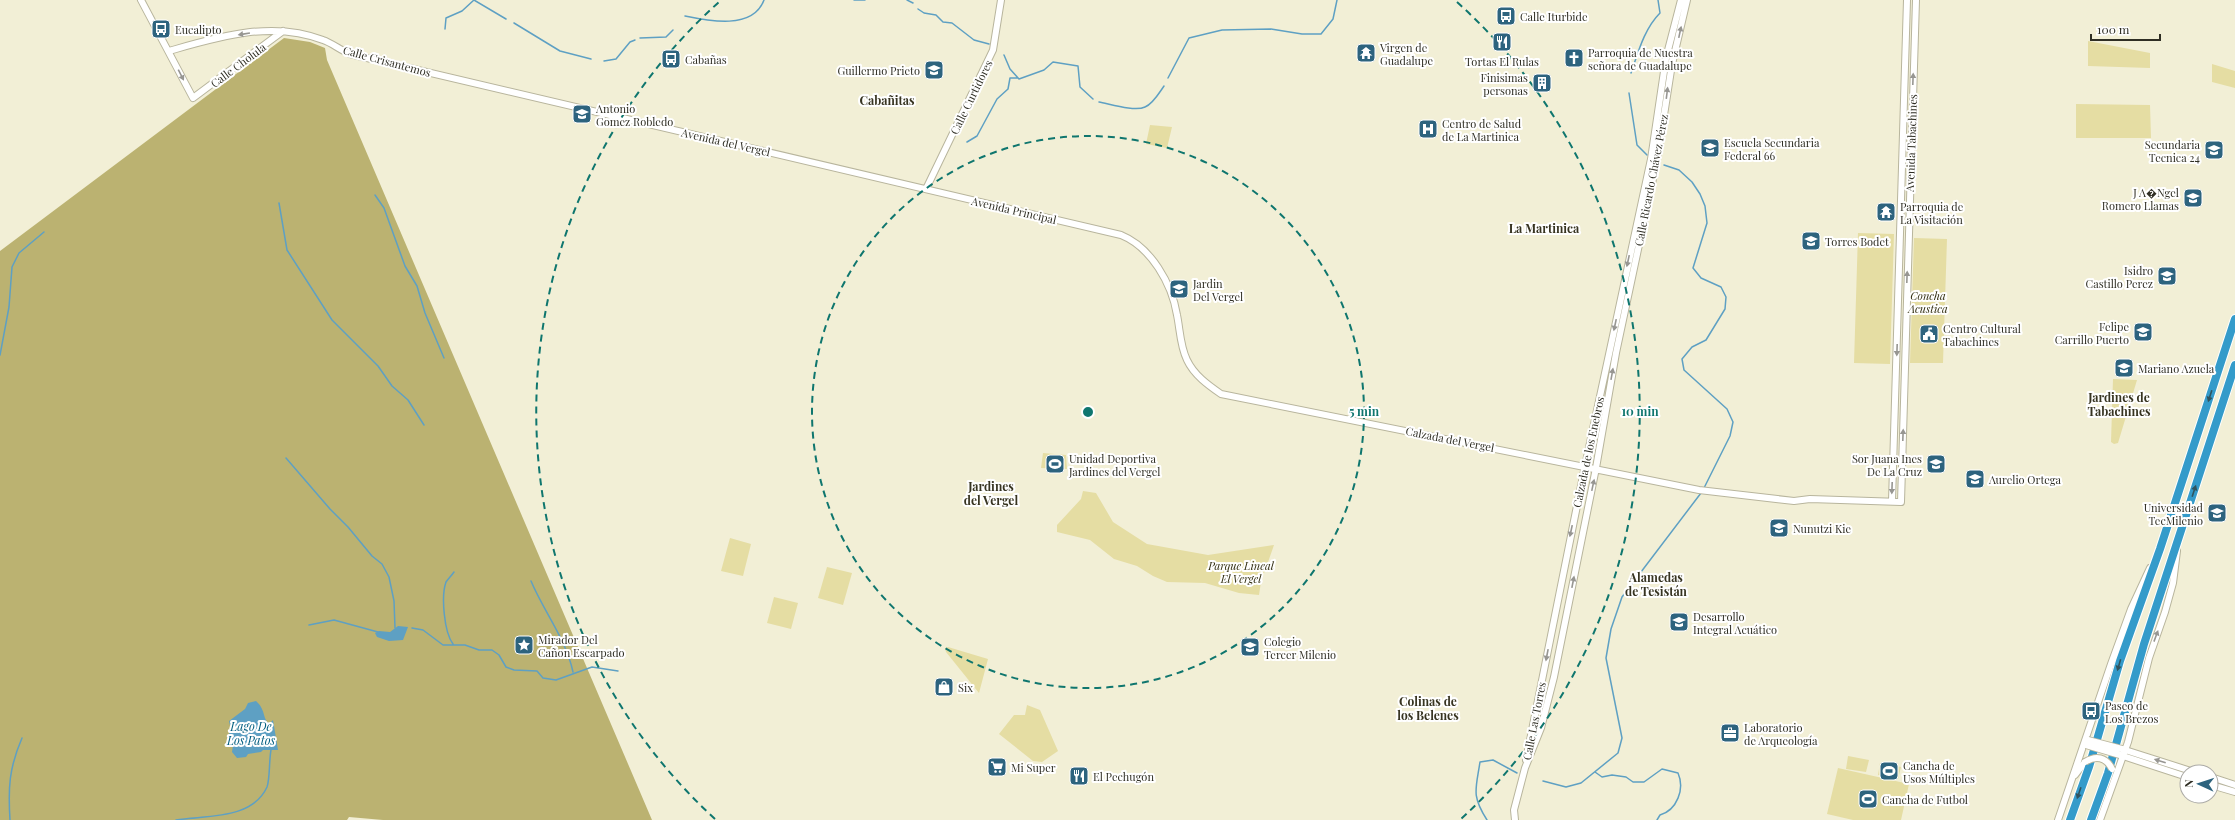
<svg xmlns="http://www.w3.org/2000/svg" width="2235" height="820" viewBox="0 0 2235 820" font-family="'Playfair Display',serif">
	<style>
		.green { fill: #e5dda3 }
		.forest { fill: #bbb271 }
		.water { fill: #5ea0c3 }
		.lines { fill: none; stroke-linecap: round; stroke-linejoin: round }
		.stream { stroke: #5ea0c3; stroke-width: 1.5 }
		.secondary-casing { stroke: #b8b59d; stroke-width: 8 }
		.highway-casing { stroke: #fff; stroke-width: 10 }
		.secondary { stroke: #fff; stroke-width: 6 }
		.highway { stroke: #349bca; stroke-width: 8 }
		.secondary-bridge-casing { stroke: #b8b59d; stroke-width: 8; stroke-linecap: butt }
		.secondary-bridge { stroke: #fff; stroke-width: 6 }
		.oneway { fill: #979692 }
		.oneway2 { fill: #31545e }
		.ring { fill: none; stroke: #0f766e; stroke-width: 2; stroke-dasharray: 7 5 }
		.labels { text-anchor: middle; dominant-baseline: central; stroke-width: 4; stroke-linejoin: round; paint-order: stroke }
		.poi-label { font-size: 11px; fill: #2f2e24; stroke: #fff; text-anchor: start }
		.street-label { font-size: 11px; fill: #2f2e24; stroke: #fff }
		.park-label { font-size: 11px; font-style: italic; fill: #322e11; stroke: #fff }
		.neighbourhood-label { font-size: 12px; font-weight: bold; fill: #373421; stroke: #fff }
		.water-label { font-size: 12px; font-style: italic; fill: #015d7f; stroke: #fff }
		.centre { fill: #0f766e; stroke: #fff; stroke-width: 2 }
		.ring-label { font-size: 12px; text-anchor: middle; font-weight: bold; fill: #0f766e; stroke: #fff; stroke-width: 4; stroke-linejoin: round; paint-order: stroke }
	</style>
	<rect width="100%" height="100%" fill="#f2efd6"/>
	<path class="green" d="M2088,41L2150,53V68L2088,66Z
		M2212,64L2235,71V88L2212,82Z
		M2076,104L2150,105L2151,138H2076Z
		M1150,125L1172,127L1167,148L1146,144Z
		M1858,233L1894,234L1890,364L1854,363Z
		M1914,238L1947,239L1943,363H1910Z
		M2113,379L2137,380L2118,443L2114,444L2111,442Z
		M1043,453L1066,455L1067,469L1041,468Z
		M1083,491L1096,493L1113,522L1147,544L1208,555L1274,545L1261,582L1259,595L1239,593L1205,583L1167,582L1153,576L1137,566L1114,559L1090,540L1057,532V525L1081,499Z
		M730,538L751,544L743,576L721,571Z
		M827,567L852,573L843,605L818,598Z
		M774,597L798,603L791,629L767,623Z
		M948,647L988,659L979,693L946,652L945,648Z
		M1027,705L1040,710L1058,751L1042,762L1033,761L999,734L1014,715H1025Z
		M1848,756L1869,760L1866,772L1846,769Z
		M1880,763L1901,767L1898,779L1878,775Z
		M1838,768L1909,784L1901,820H1853L1827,814Z"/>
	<path class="forest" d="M284,38L310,42L325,48L327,60L652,820H383L349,817L347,820H0V251Z"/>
	<path class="water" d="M398,626L408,627L403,640L389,641L377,637L375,633L379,631L390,632Z
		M256,701C266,710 262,717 269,724L273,720L278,750H263L261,752L248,754L246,757L237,758L232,752L233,745L231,740L233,737L229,734L231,730L229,721L245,709L248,703Z"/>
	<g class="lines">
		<path class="stream" d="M474,0L506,19
			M854,0H865
			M907,0L913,3
			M918,9L924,13L936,15L943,22L952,23L974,40L989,44
			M685,16C709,21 753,30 764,0
			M514,23L560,51L591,59
			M445,29L446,18L462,11L474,0
			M640,38L666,37L673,30
			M1004,55L1010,69L1019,79L1044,70L1053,62L1078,66L1080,87L1093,99
			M604,61L616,59L630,42L635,40
			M1631,73C1638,53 1644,29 1660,13L1658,0
			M1168,78L1189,38L1222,30L1271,29L1302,34H1321L1333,19L1337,0
			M1629,93L1637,145L1647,155
			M1099,102C1110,104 1135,112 1145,107C1153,104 1159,93 1164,86
			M967,142L977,136L997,99L1008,89L1010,78H1017
			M1664,165L1679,170L1692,182L1700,194L1705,206L1707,223L1693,268L1701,278L1721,287L1726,297L1725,309L1706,340L1692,347L1682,359L1684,370L1727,409L1733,422L1730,436L1704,488
			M375,195L384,208L405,266L417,286L425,313L444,358
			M279,203L287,250L332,320L378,366L392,386L408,400L424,425
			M0,355L9,307L12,267L19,253L44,232
			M286,458L330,509L348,527L372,556L382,564L389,577L394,601L395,628
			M531,581C544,612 566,639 573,672
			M309,625L334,620L378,632
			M412,628L423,630L443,645H465L479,650H492L499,655L506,667L514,670L537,671L543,678L556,680L592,667L618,671
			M453,644C444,632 441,596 446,582C448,579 452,575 454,572
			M1595,772L1602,777L1612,775L1626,777L1633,782H1644L1662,769L1678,773C1685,789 1677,810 1660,815L1657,820
			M1543,781L1566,787L1581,783L1618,753L1622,738L1606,658L1611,629L1622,597L1701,493
			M10,820C8,788 9,768 22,738
			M176,820C206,815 252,820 267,787C270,779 269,760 271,750
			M1487,820C1471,795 1476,789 1480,762L1493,760L1517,773"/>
		<defs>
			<path id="secondary" d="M141,0L193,98L283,31
				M169,51C218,37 272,20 323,40C332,43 340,50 350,54L1121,235C1151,247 1172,284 1177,315C1180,329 1180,346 1187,360C1194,375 1208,385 1221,394L1699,490L1794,501L1810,499L1901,502L1916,0
				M926,189L993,50L1001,0
				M1892,501L1907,0
				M2122,749L2194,772
				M2120,755L2187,777
				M1526,760L1585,466L1651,159L1666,58L1681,0
				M2075,775L2085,762
				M2211,777L2235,785
				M2211,785L2235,792
				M1515,820L1514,810L1525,768L1541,728L1554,677L1596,468L1616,353L1657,160L1672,64L1687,0
				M2058,820L2111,664L2131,609L2150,568
				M2100,820L2128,742L2149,658L2165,612L2173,583L2177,551"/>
			<path id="highway" d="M2070,820L2089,767L2120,661L2160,549L2235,319
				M2091,820L2108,773L2144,644L2235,365"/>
		</defs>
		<use href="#secondary" class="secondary-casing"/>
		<use href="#highway" class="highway-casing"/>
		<use href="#secondary" class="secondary"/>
		<use href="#highway" class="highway"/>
		<defs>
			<path id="secondary-bridge" d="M2088,740L2122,749
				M2086,745L2120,755
				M2085,762C2096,755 2106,757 2112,769"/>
		</defs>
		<use href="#secondary-bridge" class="secondary-bridge-casing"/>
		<use href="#secondary-bridge" class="secondary-bridge"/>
	</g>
	<defs><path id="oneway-solid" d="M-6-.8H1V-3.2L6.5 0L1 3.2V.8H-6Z"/></defs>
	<g class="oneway">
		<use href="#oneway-solid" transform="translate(1680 32) rotate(-78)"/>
		<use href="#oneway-solid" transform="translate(244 34) rotate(171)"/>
		<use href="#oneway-solid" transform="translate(181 75) rotate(63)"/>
		<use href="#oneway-solid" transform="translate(1913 79) rotate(-88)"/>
		<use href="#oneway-solid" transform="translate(1667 93) rotate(-83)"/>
		<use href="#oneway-solid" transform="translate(1628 261) rotate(102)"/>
		<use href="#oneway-solid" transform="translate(1907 277) rotate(-88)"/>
		<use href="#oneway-solid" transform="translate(1615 325) rotate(102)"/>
		<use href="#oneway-solid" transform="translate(1897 350) rotate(92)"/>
		<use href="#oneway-solid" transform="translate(1612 374) rotate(-80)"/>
		<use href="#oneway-solid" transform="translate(1903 435) rotate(-88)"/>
		<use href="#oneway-solid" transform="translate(1593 485) rotate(-78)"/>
		<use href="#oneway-solid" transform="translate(1892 488) rotate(92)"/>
		<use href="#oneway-solid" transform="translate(1571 531) rotate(102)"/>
		<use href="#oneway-solid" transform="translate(1573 582) rotate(-79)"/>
		<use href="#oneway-solid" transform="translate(2156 636) rotate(-70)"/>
		<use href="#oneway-solid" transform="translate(1547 655) rotate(101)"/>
		<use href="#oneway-solid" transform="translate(2160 761) rotate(-163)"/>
	</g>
	<g class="oneway2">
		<use href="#oneway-solid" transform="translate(2210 396) rotate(108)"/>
		<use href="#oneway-solid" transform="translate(2194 491) rotate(-72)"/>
		<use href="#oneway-solid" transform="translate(2119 665) rotate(106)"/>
		<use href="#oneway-solid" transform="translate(2079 793) rotate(109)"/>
	</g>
	<g class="ring">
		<circle cx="1088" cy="412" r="276"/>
		<path d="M715 819A552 552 0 0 1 719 2M1457 2A552 552 0 0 1 1461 819"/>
	</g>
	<defs>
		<symbol id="bus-square" viewBox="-11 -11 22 22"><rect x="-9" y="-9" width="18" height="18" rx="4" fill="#2d637e" stroke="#fff"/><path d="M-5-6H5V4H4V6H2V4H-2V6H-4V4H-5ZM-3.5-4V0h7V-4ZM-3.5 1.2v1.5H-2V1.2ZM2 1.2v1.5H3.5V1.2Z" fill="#fff"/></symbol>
		<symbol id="restaurant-square" viewBox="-11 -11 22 22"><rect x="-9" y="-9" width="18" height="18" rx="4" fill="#2d637e" stroke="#fff"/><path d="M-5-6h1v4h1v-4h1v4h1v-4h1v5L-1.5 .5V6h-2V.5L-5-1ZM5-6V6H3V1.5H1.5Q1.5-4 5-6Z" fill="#fff"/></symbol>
		<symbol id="temple-square" viewBox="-11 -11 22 22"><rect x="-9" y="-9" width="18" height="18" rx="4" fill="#2d637e" stroke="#fff"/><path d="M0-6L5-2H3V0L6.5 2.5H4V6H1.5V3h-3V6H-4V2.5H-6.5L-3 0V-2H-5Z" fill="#fff"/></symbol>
		<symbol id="church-square" viewBox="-11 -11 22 22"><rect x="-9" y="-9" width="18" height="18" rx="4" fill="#2d637e" stroke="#fff"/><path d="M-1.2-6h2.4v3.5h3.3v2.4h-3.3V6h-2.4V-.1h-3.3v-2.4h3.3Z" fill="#fff"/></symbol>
		<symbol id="school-square" viewBox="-11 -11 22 22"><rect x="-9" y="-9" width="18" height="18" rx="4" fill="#2d637e" stroke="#fff"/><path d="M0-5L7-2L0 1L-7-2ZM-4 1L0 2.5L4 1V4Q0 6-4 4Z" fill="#fff"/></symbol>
		<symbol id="building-square" viewBox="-11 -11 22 22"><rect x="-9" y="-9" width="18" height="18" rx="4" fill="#2d637e" stroke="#fff"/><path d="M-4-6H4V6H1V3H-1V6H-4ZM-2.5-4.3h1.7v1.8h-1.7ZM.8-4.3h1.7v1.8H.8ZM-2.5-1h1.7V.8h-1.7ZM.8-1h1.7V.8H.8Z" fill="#fff"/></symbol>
		<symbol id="hospital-square" viewBox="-11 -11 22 22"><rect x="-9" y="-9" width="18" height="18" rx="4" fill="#2d637e" stroke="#fff"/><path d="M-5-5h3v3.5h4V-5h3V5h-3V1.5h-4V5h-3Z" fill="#fff"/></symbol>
		<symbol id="civic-square" viewBox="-11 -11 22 22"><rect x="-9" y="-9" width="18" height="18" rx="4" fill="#2d637e" stroke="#fff"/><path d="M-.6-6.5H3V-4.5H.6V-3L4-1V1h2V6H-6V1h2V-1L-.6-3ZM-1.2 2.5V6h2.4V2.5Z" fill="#fff"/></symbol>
		<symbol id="stadium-square" viewBox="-11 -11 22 22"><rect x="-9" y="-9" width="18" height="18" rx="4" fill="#2d637e" stroke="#fff"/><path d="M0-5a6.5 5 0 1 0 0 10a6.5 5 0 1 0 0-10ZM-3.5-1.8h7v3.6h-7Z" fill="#fff"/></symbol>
		<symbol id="university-square" viewBox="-11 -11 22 22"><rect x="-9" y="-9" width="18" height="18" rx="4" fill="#2d637e" stroke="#fff"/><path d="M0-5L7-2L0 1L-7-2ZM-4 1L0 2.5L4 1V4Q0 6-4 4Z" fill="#fff"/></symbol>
		<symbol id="sight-square" viewBox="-11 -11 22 22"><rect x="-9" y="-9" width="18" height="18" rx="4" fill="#2d637e" stroke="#fff"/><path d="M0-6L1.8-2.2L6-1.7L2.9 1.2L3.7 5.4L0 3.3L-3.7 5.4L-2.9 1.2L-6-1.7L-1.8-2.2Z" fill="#fff"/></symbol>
		<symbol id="shop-square" viewBox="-11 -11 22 22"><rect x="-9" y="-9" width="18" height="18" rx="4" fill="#2d637e" stroke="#fff"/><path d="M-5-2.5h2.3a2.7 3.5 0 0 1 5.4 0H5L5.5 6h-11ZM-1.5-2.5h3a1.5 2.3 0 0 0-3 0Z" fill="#fff"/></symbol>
		<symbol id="office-square" viewBox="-11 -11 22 22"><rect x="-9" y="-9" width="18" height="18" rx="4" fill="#2d637e" stroke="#fff"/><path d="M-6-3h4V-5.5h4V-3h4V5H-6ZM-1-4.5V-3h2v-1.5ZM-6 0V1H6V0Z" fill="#fff"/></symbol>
		<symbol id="supermarket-square" viewBox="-11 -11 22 22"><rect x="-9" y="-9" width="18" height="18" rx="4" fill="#2d637e" stroke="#fff"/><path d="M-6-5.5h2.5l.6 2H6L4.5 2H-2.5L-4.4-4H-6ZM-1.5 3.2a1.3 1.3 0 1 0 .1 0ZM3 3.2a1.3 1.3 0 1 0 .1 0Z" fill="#fff"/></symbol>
	</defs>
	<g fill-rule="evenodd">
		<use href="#bus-square" x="1495" y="5" width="22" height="22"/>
		<use href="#bus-square" x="150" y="18" width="22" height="22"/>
		<use href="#restaurant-square" x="1491" y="31" width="22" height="22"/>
		<use href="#temple-square" x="1355" y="42" width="22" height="22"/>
		<use href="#church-square" x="1563" y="47" width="22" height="22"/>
		<use href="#bus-square" x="660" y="48" width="22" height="22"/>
		<use href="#school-square" x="923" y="59" width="22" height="22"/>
		<use href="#building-square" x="1531" y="72" width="22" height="22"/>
		<use href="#school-square" x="571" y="103" width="22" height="22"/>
		<use href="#hospital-square" x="1417" y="118" width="22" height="22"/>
		<use href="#school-square" x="1699" y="137" width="22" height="22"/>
		<use href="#school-square" x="2203" y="139" width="22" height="22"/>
		<use href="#school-square" x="2182" y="187" width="22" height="22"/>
		<use href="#temple-square" x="1875" y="201" width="22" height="22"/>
		<use href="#school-square" x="1800" y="230" width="22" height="22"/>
		<use href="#school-square" x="2156" y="265" width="22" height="22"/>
		<use href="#school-square" x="1168" y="278" width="22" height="22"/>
		<use href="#school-square" x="2132" y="321" width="22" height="22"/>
		<use href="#civic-square" x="1918" y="323" width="22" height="22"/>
		<use href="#school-square" x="2113" y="357" width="22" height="22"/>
		<use href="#stadium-square" x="1044" y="453" width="22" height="22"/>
		<use href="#school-square" x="1925" y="453" width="22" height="22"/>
		<use href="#school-square" x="1964" y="468" width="22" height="22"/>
		<use href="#university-square" x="2206" y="502" width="22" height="22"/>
		<use href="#school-square" x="1768" y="517" width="22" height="22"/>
		<use href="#school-square" x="1668" y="611" width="22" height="22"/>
		<use href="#sight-square" x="513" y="634" width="22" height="22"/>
		<use href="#school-square" x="1239" y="636" width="22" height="22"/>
		<use href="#shop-square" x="933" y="676" width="22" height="22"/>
		<use href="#bus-square" x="2080" y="700" width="22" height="22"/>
		<use href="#office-square" x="1719" y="722" width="22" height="22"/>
		<use href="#supermarket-square" x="986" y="756" width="22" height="22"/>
		<use href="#stadium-square" x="1878" y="760" width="22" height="22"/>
		<use href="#restaurant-square" x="1068" y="765" width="22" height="22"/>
		<use href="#stadium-square" x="1857" y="788" width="22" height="22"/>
	</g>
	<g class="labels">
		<g class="poi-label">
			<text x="1520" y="16">Calle Iturbide</text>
			<text x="175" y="29">Eucalipto</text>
			<text x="1380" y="47">Virgen de<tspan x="1380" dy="13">Guadalupe</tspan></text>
			<text x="1588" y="52">Parroquia de Nuestra<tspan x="1588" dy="13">señora de Guadalupe</tspan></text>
			<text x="685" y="59">Cabañas</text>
			<text x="1502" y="61" text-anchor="middle">Tortas El Rulas</text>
			<text x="920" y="70" text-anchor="end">Guillermo Prieto</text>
			<text x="1528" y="77" text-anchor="end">Finisimas<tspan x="1528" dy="13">personas</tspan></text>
			<text x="596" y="108">Antonio<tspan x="596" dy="13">Gomez Robledo</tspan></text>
			<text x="1442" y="123">Centro de Salud<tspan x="1442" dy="13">de La Martinica</tspan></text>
			<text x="1724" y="142">Escuela Secundaria<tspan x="1724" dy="13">Federal 66</tspan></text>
			<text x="2200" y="144" text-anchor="end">Secundaria<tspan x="2200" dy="13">Tecnica 24</tspan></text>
			<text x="2179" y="192" text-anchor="end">J A�Ngel<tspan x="2179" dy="13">Romero Llamas</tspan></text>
			<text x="1900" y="206">Parroquia de<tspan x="1900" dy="13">La Visitación</tspan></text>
			<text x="1825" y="241">Torres Bodet</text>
			<text x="2153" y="270" text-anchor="end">Isidro<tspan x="2153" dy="13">Castillo Perez</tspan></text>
			<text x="1193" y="283">Jardin<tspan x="1193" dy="13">Del Vergel</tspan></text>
			<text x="2129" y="326" text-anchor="end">Felipe<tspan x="2129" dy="13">Carrillo Puerto</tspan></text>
			<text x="1943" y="328">Centro Cultural<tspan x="1943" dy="13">Tabachines</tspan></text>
			<text x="2138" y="368">Mariano Azuela</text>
			<text x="1069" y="458">Unidad Deportiva<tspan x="1069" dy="13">Jardines del Vergel</tspan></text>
			<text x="1922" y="458" text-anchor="end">Sor Juana Ines<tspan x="1922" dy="13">De La Cruz</tspan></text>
			<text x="1989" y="479">Aurelio Ortega</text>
			<text x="2203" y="507" text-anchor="end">Universidad<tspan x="2203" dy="13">TecMilenio</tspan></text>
			<text x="1793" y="528">Nunutzi Kie</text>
			<text x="1693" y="616">Desarrollo<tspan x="1693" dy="13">Integral Acuático</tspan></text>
			<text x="538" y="639">Mirador Del<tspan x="538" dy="13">Cañon Escarpado</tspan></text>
			<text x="1264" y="641">Colegio<tspan x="1264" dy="13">Tercer Milenio</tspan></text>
			<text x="958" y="687">Six</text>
			<text x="2105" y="705">Paseo de<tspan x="2105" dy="13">Los Brezos</tspan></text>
			<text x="1744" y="727">Laboratorio<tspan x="1744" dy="13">de Arqueología</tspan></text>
			<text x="1903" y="765">Cancha de<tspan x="1903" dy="13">Usos Múltiples</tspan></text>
			<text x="1011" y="767">Mi Super</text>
			<text x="1093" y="776">El Pechugón</text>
			<text x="1882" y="799">Cancha de Futbol</text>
		</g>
		<g class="street-label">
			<text transform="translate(387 61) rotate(15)">Calle Crisantemos</text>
			<text transform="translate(238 65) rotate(-37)">Calle Cholula</text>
			<text transform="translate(971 97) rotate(-64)">Calle Curtidores</text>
			<text transform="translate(726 142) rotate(13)">Avenida del Vergel</text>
			<text transform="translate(1911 143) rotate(-88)">Avenida Tabachines</text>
			<text transform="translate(1651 180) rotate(-79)">Calle Ricardo Chávez Pérez</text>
			<text transform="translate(1014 210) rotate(13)">Avenida Principal</text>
			<text transform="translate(1450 439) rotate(11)">Calzada del Vergel</text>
			<text transform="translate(1588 452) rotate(-78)">Calzada de los Enebros</text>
			<text transform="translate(1534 721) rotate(-79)">Calle Las Torres</text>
		</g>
		<g class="park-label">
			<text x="1928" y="295">Concha<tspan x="1928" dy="13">Acustica</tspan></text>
			<text x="1241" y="565">Parque Lineal<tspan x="1241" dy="13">El Vergel</tspan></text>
		</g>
		<g class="neighbourhood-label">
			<text x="887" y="100">Cabañitas</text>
			<text x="1544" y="228">La Martinica</text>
			<text x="2119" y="397">Jardines de<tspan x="2119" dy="14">Tabachines</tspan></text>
			<text x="991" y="486">Jardines<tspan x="991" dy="14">del Vergel</tspan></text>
			<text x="1656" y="577">Alamedas<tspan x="1656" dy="14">de Tesistán</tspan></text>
			<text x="1428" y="701">Colinas de<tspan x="1428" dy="14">los Belenes</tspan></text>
		</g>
		<g class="water-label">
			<text x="251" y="726">Lago De<tspan x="251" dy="14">Los Patos</tspan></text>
		</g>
	</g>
	<circle cx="1088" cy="412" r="6" class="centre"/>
	<g class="ring-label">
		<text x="1364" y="416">5 min</text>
		<text x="1640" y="416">10 min</text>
	</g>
	<g transform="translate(2199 784) rotate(273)"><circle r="19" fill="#ffffff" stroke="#acaba7"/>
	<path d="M0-3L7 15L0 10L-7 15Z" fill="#2d637e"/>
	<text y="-6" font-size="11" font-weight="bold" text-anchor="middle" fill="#2f2e24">N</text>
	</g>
	<path d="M2091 34v6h69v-6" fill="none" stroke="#2f2e24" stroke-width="2"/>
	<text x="2097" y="34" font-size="12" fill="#2f2e24" stroke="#ffffff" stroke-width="3" paint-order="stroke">100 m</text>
</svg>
